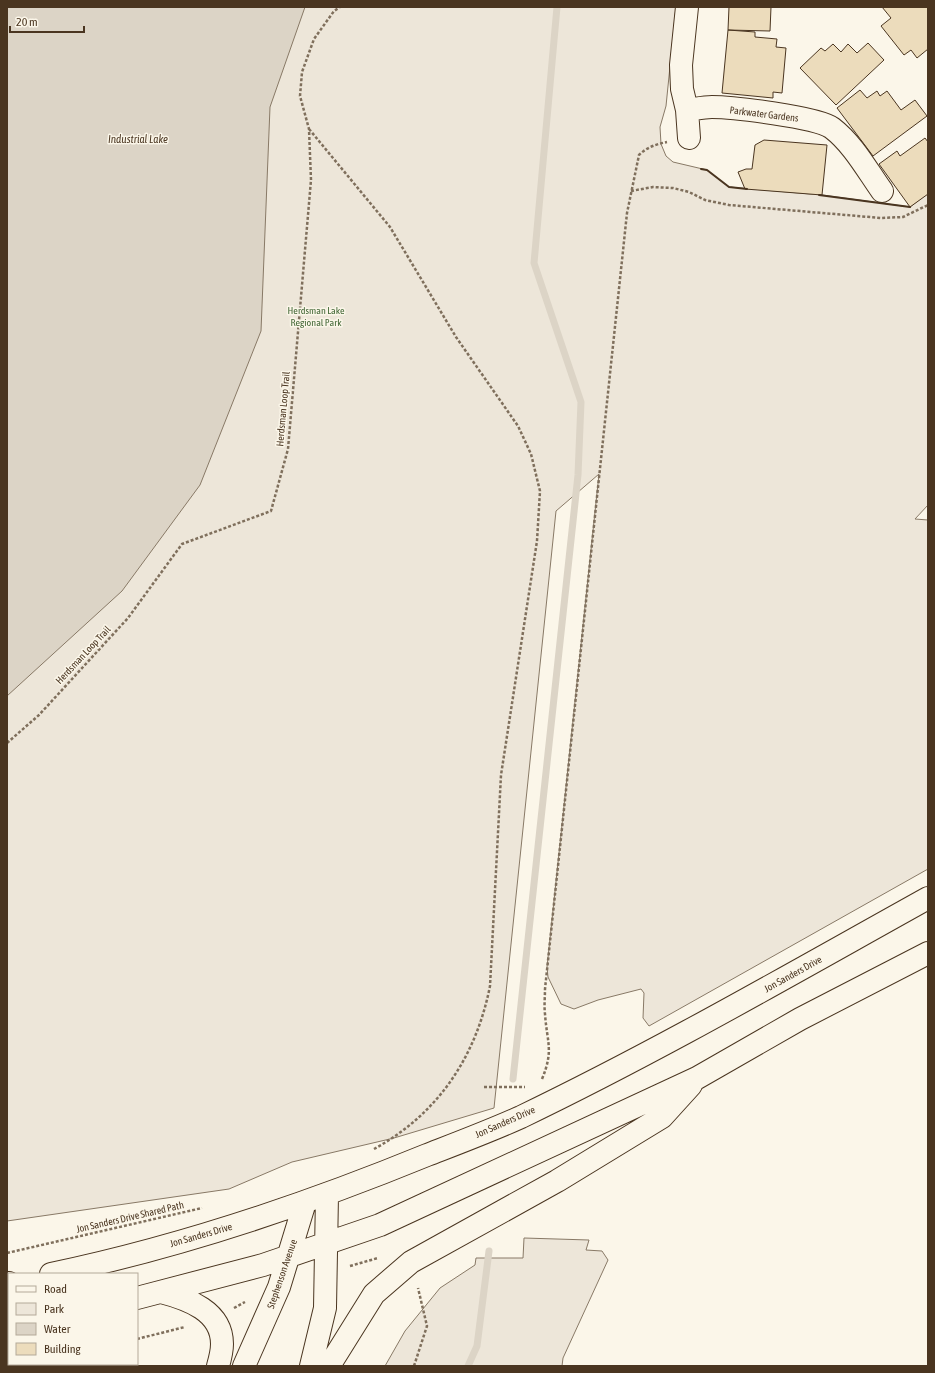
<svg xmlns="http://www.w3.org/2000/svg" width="935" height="1373" viewBox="0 0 935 1373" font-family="'Asap Condensed',sans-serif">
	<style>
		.green { fill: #ede6d9; stroke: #887966 }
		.water { fill: #dcd4c6; stroke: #887966 }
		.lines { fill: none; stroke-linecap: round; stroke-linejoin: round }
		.stream { stroke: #dcd4c6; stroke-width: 7 }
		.building { fill: #ecdcbc; stroke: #4a3520 }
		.street-casing { stroke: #4a3520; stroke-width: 24 }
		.primary-casing { stroke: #4a3520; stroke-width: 24 }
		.path { stroke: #7f6f5c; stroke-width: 2.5; stroke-dasharray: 3 2; stroke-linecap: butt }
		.street { stroke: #fbf6e9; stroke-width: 22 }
		.primary { stroke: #fbf6e9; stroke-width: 22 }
		.wall { stroke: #4a3520; stroke-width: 2 }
		.labels { text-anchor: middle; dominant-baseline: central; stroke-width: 3; stroke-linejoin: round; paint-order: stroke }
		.street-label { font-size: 10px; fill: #4a3520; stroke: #fbf6e9 }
		.park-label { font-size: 10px; fill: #436837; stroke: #fbf6e9 }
		.water-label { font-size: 11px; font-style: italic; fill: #4a3520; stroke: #fbf6e9 }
	</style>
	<rect width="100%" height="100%" fill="#fbf6e9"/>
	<path class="green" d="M7,7H676L666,106L660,127L661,144L666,156L673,162L707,170L729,187L822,195L910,207L928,193V505L915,519L928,520V869L649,1026L643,1018L644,993L641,989L598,1000L574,1009L561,1004L548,977L547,967L599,474L556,511L494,1108L394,1138L292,1162L229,1189L7,1221Z
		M524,1238L589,1240L586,1250L602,1251L608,1260L563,1358L562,1366H385L405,1331L440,1288L475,1265L476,1258H523Z"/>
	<path class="water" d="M7,7H305L270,107L261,331L200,485L122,591L7,696Z"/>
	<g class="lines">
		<path class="stream" d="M513,1079L578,475L581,402L534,263L557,7
			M468,1366L477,1346L489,1251"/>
	</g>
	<path class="building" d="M729,7H771L770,31L728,30Z
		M882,7H928V49L917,58L911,50L904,55L881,26L891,18Z
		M728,30L755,32V37L777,39L776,47L786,48L782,93L773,92V98L722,93Z
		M868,43L884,60L836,105L800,68L821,48L825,51L833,44L841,52L848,44L857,53Z
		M860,90L867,98L877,91L880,96L887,91L901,110L915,100L927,116L873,156L837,108Z
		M925,138L928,142V194L910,207L879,164L897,151L900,156Z
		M764,140L827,145L822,195L745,189L738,172L746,169H752L755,145Z"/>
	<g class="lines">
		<defs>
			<path id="street" d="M687,7L681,65L682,89L687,110L689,138
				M687,110C695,109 704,107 712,107C732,107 817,117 832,128C853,144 867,170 882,191"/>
			<path id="primary" d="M51,1274C180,1247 305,1205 427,1155C458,1143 490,1131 521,1117C660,1050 793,973 928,898
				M7,1283H9
				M161,1292C188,1299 222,1311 222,1344C222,1351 220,1359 218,1366
				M137,1298L263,1265L380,1225L697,1078L800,1019L928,953
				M7,1330L9,1329
				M244,1366L279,1287L305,1202
				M311,1366L325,1308L327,1195
				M329,1366L374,1294L411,1262L557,1181L662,1117L691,1085"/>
		</defs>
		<use href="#street" class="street-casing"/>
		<use href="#primary" class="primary-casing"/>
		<path class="path" d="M309,129L390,227L456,337L518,426L531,454L540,491L537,541L501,775L490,986C476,1057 438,1114 374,1149
			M631,191L653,187L673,188L689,192L705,200L729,205L881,218L903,217L928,205
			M7,743L39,715L128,618L182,544L271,511L288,449L311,180L309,129L300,96L302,72L314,39L334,11L340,7
			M542,1079C554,1050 547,1043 545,1014C544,1006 545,997 545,989L627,213L639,155C647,147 657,144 667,142
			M484,1087H525
			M7,1253L202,1208
			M350,1266L378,1258
			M234,1308L245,1302
			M137,1339L185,1327
			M20,1366L28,1364
			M414,1366L427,1326L418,1288"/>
		<use href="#street" class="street"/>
		<use href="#primary" class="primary"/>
		<path class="wall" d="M701,169L707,170L729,187L747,189
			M819,195L910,207"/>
	</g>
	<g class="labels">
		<g class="street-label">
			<text transform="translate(764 114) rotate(7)">Parkwater Gardens</text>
			<text transform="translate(283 409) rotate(-85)">Herdsman Loop Trail</text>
			<text transform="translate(83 655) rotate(-47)">Herdsman Loop Trail</text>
			<text transform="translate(793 974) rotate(-29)">Jon Sanders Drive</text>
			<text transform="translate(505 1122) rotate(-24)">Jon Sanders Drive</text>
			<text transform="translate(130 1217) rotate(-13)">Jon Sanders Drive Shared Path</text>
			<text transform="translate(201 1235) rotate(-16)">Jon Sanders Drive</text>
			<text transform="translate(282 1274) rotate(-71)">Stephenson Avenue</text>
		</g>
		<g class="park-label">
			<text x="316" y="310">Herdsman Lake<tspan x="316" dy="12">Regional Park</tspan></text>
		</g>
		<g class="water-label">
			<text x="138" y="139">Industrial Lake</text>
		</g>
	</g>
	<rect width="935" height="1373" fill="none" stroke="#4a3520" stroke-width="16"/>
	<rect x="8" y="1273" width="130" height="92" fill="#fbf6e9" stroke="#b4a999"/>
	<rect x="16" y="1286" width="20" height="6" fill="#fbf6e9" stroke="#b4a999"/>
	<text x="44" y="1293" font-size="12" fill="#4a3520">Road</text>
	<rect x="16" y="1303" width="20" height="12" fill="#ede6d9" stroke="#b4a999"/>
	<text x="44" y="1313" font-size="12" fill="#4a3520">Park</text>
	<rect x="16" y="1323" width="20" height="12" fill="#dcd4c6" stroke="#b4a999"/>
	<text x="44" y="1333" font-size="12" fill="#4a3520">Water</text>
	<rect x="16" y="1343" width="20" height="12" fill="#ecdcbc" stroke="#b4a999"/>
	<text x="44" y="1353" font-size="12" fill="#4a3520">Building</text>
	<path d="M10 26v6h74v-6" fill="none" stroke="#4a3520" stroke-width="2"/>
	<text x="16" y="26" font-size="12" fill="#4a3520" stroke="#fbf6e9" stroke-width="3" paint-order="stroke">20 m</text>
</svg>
